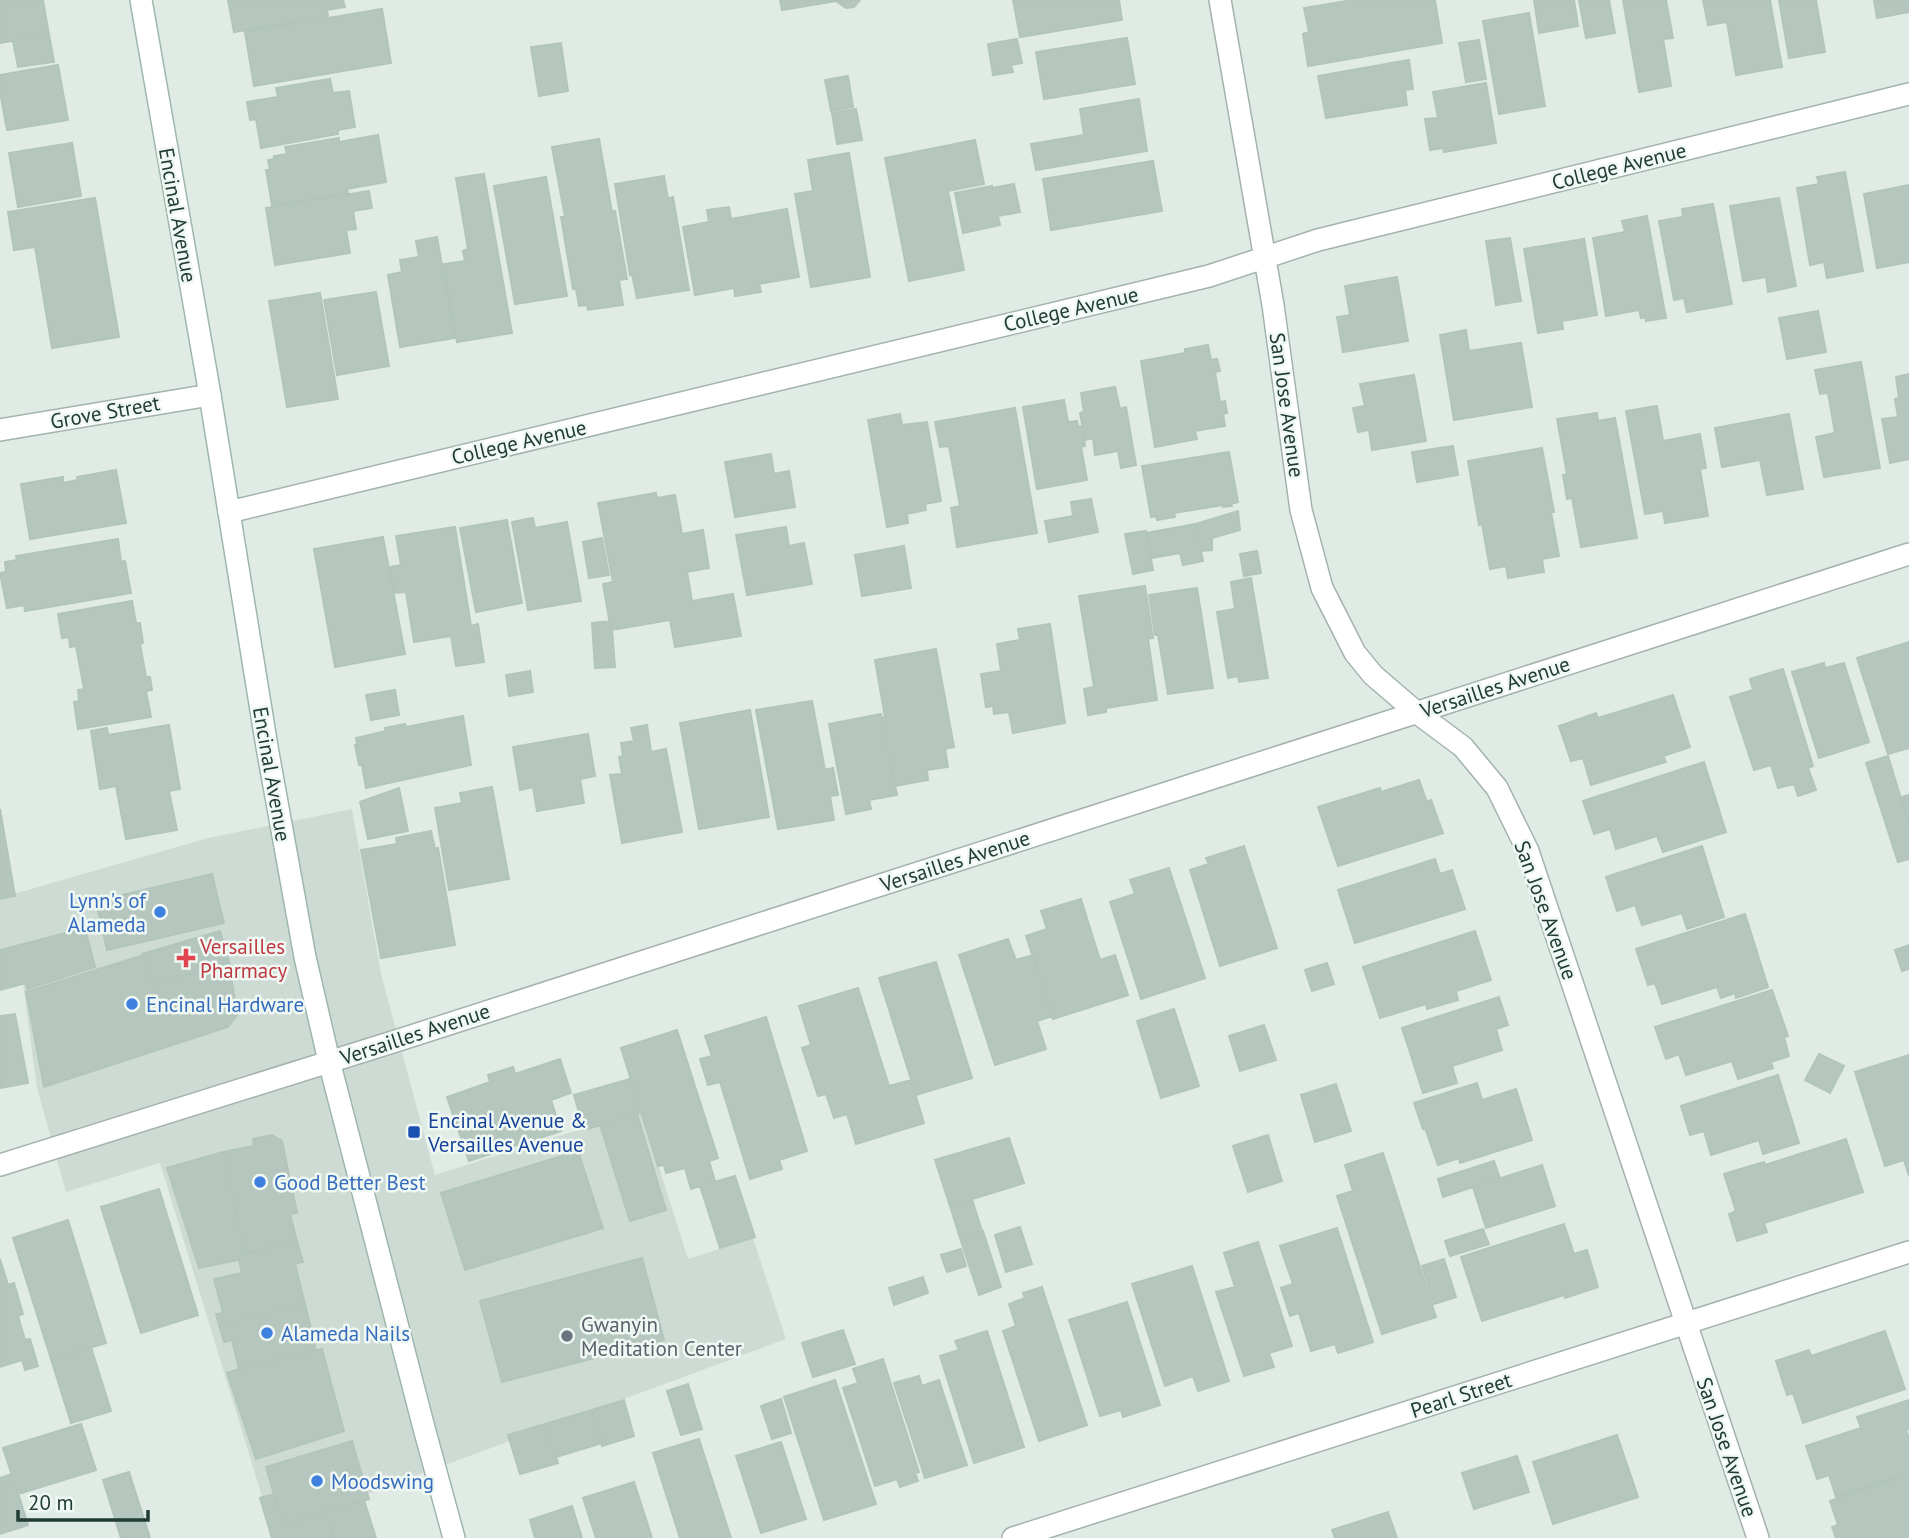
<svg xmlns="http://www.w3.org/2000/svg" width="1909" height="1538" viewBox="0 0 1909 1538" font-family="'PT Sans',sans-serif">
	<style>
		.built { fill: #cedbd4 }
		.building { fill: #b5c6be; stroke: #b2c5bc; stroke-width: 2 }
		.lines { fill: none; stroke-linecap: round; stroke-linejoin: round }
		.minor-casing { stroke: #a3b3ac; stroke-width: 24 }
		.secondary-casing { stroke: #9eb7ad; stroke-width: 24 }
		.minor { stroke: #fff; stroke-width: 21 }
		.secondary { stroke: #fff; stroke-width: 21 }
		.shop-dot { fill: #3f7fe0; stroke: #f0f8f3; stroke-width: 2.5 }
		.health-dot { fill: #e0444e; stroke: #f0f8f3; stroke-width: 2.5 }
		.transit-dot { fill: #1a4fb4; stroke: #f0f8f3; stroke-width: 2.5 }
		.worship-dot { fill: #6b7280; stroke: #f0f8f3; stroke-width: 2.5 }
		.labels { text-anchor: middle; dominant-baseline: central; stroke-width: 5; stroke-linejoin: round; paint-order: stroke }
		.street-label { font-size: 21px; fill: #203c33; stroke: #f0f8f3 }
		.shop-label { font-size: 21px; fill: #366cbe; stroke: #f0f8f3; text-anchor: start }
		.health-label { font-size: 21px; fill: #be3a42; stroke: #f0f8f3; text-anchor: start }
		.transit-label { font-size: 21px; fill: #164399; stroke: #f0f8f3; text-anchor: start }
		.worship-label { font-size: 21px; fill: #5b616d; stroke: #f0f8f3; text-anchor: start }
	</style>
	<rect width="100%" height="100%" fill="#e0ebe5"/>
	<path class="built" d="M352,809L381,974L435,1175L641,1110L688,1259L753,1238L786,1339L272,1529L160,1163L66,1192L37,1088L23,984L0,989V898L208,838Z"/>
	<path class="building" d="M0,0H43L49,35L0,43Z
		M228,0H343L345,7L327,10L328,16L234,32Z
		M780,0H860L854,7L846,8L836,1L782,10Z
		M1013,0H1119L1122,20L1020,37Z
		M1353,0H1435L1442,43L1308,66L1303,34L1309,32L1304,8Z
		M1534,0H1574L1578,26L1539,33Z
		M1579,0H1609L1615,33L1586,38Z
		M1623,0H1666L1673,38L1663,39L1671,86L1639,92Z
		M1703,0H1770L1782,67L1736,75L1727,22L1708,25Z
		M1779,0H1816L1825,52L1789,58Z
		M1874,0H1909V12L1877,18Z
		M382,9L391,63L254,86L245,32Z
		M1529,13L1545,106L1499,114L1483,21Z
		M49,35L54,62L18,67L13,41Z
		M1127,38L1135,84L1044,99L1036,52Z
		M1017,39L1022,63L1011,65L1013,72L993,75L988,44Z
		M1479,40L1486,79L1466,82L1459,43Z
		M561,43L568,91L539,96L531,47Z
		M1409,60L1413,89L1405,90L1407,105L1326,118L1318,76Z
		M58,65L68,120L7,130L0,92V75Z
		M848,76L853,107L831,111L825,80Z
		M330,79L333,93L349,91L355,127L338,130V134L261,148L256,119L250,120L247,102L278,97L276,88Z
		M1486,83L1496,143L1444,152L1443,148L1430,150L1425,119L1438,118L1433,92Z
		M1139,99L1147,151L1036,170L1031,144L1084,135L1080,109Z
		M856,109L862,140L837,144L832,113Z
		M378,135L386,182L347,189L348,193L272,205L266,170H270L268,160L274,159V156L287,154L285,147L339,138V142Z
		M599,139L612,212L615,211L627,279L619,280L623,305L588,310L587,305L579,306L576,289H573L561,217H565L552,147Z
		M975,140L984,184L948,191L964,270L909,281L885,158Z
		M72,143L81,196L18,207L9,153Z
		M849,153L870,277L811,287L795,194L813,191L808,160Z
		M1153,161L1162,211L1051,230L1043,179Z
		M1845,172L1863,271L1827,278L1824,262L1810,265L1797,188L1819,184L1817,177Z
		M484,174L512,333L457,342L444,264L465,261L463,251L468,249L456,178Z
		M664,176L668,199L673,197L689,290L637,298L632,274L630,275L615,184Z
		M546,177L567,296L515,304L494,186Z
		M1014,184L1020,212L998,216L1000,225L963,233L955,193L992,186V188Z
		M1909,185V262L1877,268L1864,194Z
		M369,191L372,208L353,211L356,229L346,230L350,253L275,265L266,208Z
		M95,198L119,337L52,348L35,247L14,250L8,212Z
		M1779,198L1796,286L1768,292L1766,277L1743,281L1730,206Z
		M1713,204L1732,304L1687,312L1684,298L1674,300L1659,221L1683,217L1682,209Z
		M729,207L731,219L787,209L799,277L759,284L761,292L735,296L734,288L695,295L683,227L709,222L707,210Z
		M1647,216L1666,318L1646,321V317L1641,318L1639,310L1606,316L1593,238L1625,232L1622,221Z
		M437,237L455,338L400,347L388,275L402,272L400,260L419,257L416,241Z
		M1510,238L1521,301L1496,305L1486,241Z
		M1584,239L1597,315L1562,321L1563,329L1538,333L1524,249Z
		M1397,277L1408,341L1343,352L1337,317L1350,315L1345,286Z
		M376,292L389,366L337,375L324,300Z
		M320,293L338,399L287,407L269,301Z
		M1818,311L1826,352L1787,359L1779,318Z
		M1466,330L1469,351L1521,343L1532,407L1454,420L1440,335Z
		M1208,345L1211,360L1217,359L1220,371L1215,372L1220,402L1225,401L1227,413L1223,414L1225,426L1195,431L1197,439L1155,447L1141,361L1185,353V349Z
		M1861,362L1880,468L1824,477L1816,437L1835,433L1828,393L1820,394L1815,370Z
		M1909,374V459L1890,463L1882,419L1898,417L1895,399L1899,398L1896,377Z
		M1414,375L1426,441L1372,450L1369,430L1358,432L1353,408L1365,406L1360,384Z
		M1115,387L1120,409L1126,407L1136,465L1121,468L1118,451L1095,455L1093,438L1085,440L1080,413L1084,412L1081,393Z
		M1064,400L1068,422L1077,421L1078,427L1082,426L1085,446L1081,447L1087,480L1037,489L1023,407Z
		M1657,406L1663,441L1700,434L1706,468L1700,469L1708,516L1665,523L1663,511L1645,514L1626,411Z
		M1015,408L1037,533L957,547L951,508L960,506L949,446L940,447L935,422Z
		M1597,413L1598,421L1615,418L1637,538L1581,547L1572,498L1567,499L1563,475L1567,474L1557,419Z
		M900,414L902,425L927,422L941,501L925,504L926,510L907,514L908,523L887,527L868,420Z
		M1789,414L1803,489L1767,495L1760,460L1722,467L1715,428Z
		M1453,446L1458,475L1417,482L1412,452Z
		M1542,448L1554,512H1551L1559,556L1542,559L1544,572L1508,578L1506,566L1490,569L1482,524L1479,525L1468,461Z
		M1229,452L1238,502L1231,504L1232,506L1223,507V505L1174,513L1175,517L1157,520L1156,516L1151,517L1142,466Z
		M771,454L774,474L789,471L795,507L735,517L725,462Z
		M116,470L126,523L30,539L21,484L63,477V483L78,480L77,477Z
		M656,493L657,498L675,495L682,534L703,530L709,568L687,572L692,601L733,594L741,636L675,647L670,620L611,630L603,584L613,582L598,503Z
		M1091,499L1098,532L1049,542L1045,521L1073,516L1071,502Z
		M1238,511L1240,530L1212,538V550L1201,551L1196,524Z
		M533,518L535,528L567,522L581,601L528,610L512,522Z
		M507,520L522,603L476,612L460,528Z
		M1196,524L1203,561L1183,565L1180,553L1151,558L1146,533Z
		M455,527L471,626L478,624L484,662L456,666L451,636L414,642L406,592L394,593L390,567L401,565L396,536Z
		M786,527L789,546L804,543L812,584L747,595L736,535Z
		M1146,531L1153,570L1133,574L1125,534Z
		M383,537L405,654L335,667L314,549Z
		M602,538L609,575L589,578L583,542Z
		M118,539L121,562L125,561L131,593L25,611L24,605L7,608L0,573L6,572L5,562L17,560L16,556Z
		M904,546L911,588L862,596L855,555Z
		M1257,551L1261,573L1244,576L1240,554Z
		M1251,578L1268,678L1239,682L1238,676L1228,678L1217,612L1235,609L1231,582Z
		M1145,586L1153,638L1148,639L1157,700L1106,708V712L1088,715L1084,689L1094,687L1079,596Z
		M1197,588L1213,688L1168,694L1158,635H1155L1149,595Z
		M132,601L136,623H140L143,643L140,644L146,677H150L152,690L146,691L151,717L78,729L74,702L79,701L78,690L84,689L76,646L70,647L69,637L62,638L58,614Z
		M610,621L612,630L615,667L595,668L592,623Z
		M1050,624L1065,723L1013,733L1009,712L994,714L993,706L986,707L981,674L1001,671L997,644L1020,640L1018,629Z
		M1909,642V748L1888,754L1857,658Z
		M936,649L954,747L945,749L948,767L927,770L928,780L895,786L882,718L885,717L875,660Z
		M1824,663L1825,668L1844,663L1869,742L1819,758L1792,672Z
		M1783,669L1813,766L1808,768L1816,790L1798,796L1794,784L1778,788L1771,765L1754,770L1730,697L1753,690L1750,679Z
		M530,671L533,692L509,696L506,675Z
		M395,690L399,715L371,720L366,695Z
		M1673,695L1690,747L1663,756L1666,762L1591,785L1583,758L1571,761L1559,726L1596,713L1598,718Z
		M812,701L825,770L833,768L838,795L830,796L834,820L778,829L756,710Z
		M750,710L769,817L699,829L680,723Z
		M881,714L897,795L869,800L871,809L846,814L829,724Z
		M463,716L471,765L366,788L362,765H359L355,745H357L356,738L386,731L385,728L405,724L406,727Z
		M169,725L180,789L169,791L177,830L126,839L116,786L100,789L91,731L107,728L108,735Z
		M647,725L651,752L666,749L682,832L622,843L610,775L622,774L619,757L623,756L621,743L634,741L631,728Z
		M588,734L595,776L580,779L584,803L537,811L533,787L520,790L513,747Z
		M1888,756L1909,825V859L1898,862L1866,763Z
		M1704,762L1726,832L1663,852L1657,836L1616,849L1610,829L1594,834L1583,801Z
		M1419,780L1427,802L1431,800L1443,833L1338,866L1318,807L1380,788L1381,792Z
		M492,787L509,879L449,890L435,808L462,803L460,793Z
		M399,788L408,831L368,839L360,802Z
		M1909,795V821L1901,797Z
		M0,809L15,896L0,899Z
		M431,831L435,849L438,848L455,945L381,958L361,850L397,844L396,838Z
		M1244,846L1277,948L1220,966L1190,870L1209,864L1206,858Z
		M1702,846L1724,917L1687,929L1682,913L1642,925L1635,905L1617,911L1606,877Z
		M1435,859L1440,874L1452,870L1465,909L1355,943L1338,890Z
		M1169,868L1205,978L1141,999L1110,902L1135,894L1130,880Z
		M212,874L224,923L107,950L96,901Z
		M1081,899L1100,960L1115,955L1128,995L1053,1019L1026,936L1047,929L1041,911Z
		M1745,914L1768,987L1736,998L1735,993L1721,998L1717,987L1662,1004L1655,983L1648,985L1636,949Z
		M85,928L95,967L27,989L26,983L0,990V950Z
		M220,931L229,962L237,1015L228,1027L44,1087L26,992Z
		M220,931L229,962L152,985L142,954Z
		M1475,931L1491,980L1456,991L1458,1000L1427,1009L1426,1004L1380,1018L1363,967Z
		M1008,939L1016,960L1033,955L1052,1016L1037,1021L1046,1049L995,1065L959,955Z
		M1909,945V969L1902,971L1895,950Z
		M936,962L972,1078L916,1095L879,978Z
		M1327,963L1334,984L1312,991L1305,970Z
		M858,988L889,1086L911,1080L924,1123L856,1144L847,1114L834,1118L826,1094L818,1096L802,1048L811,1045L799,1006Z
		M1772,990L1788,1036L1784,1037L1789,1056L1771,1062L1773,1068L1738,1079L1732,1061L1686,1075L1679,1054L1666,1059L1655,1027Z
		M1499,997L1508,1025L1496,1029L1502,1050L1452,1066L1457,1083L1423,1093L1402,1028Z
		M1174,1009L1199,1086L1161,1098L1137,1021Z
		M15,1014L28,1083L0,1088V1016Z
		M766,1017L807,1151L779,1160L782,1169L750,1179L720,1082L708,1085L700,1059L712,1056L705,1036Z
		M1264,1025L1276,1060L1240,1071L1229,1036Z
		M677,1030L718,1158L709,1161L715,1181L691,1189L685,1168L666,1173L664,1165L658,1166L621,1048Z
		M1819,1054L1844,1066L1830,1093L1805,1080Z
		M1909,1055V1176L1904,1160L1885,1166L1855,1072Z
		M560,1059L571,1093L551,1100L561,1131L469,1161L447,1097L490,1082L488,1075L513,1067L515,1074Z
		M1778,1075L1799,1143L1763,1154L1759,1140L1711,1155L1704,1131L1690,1135L1681,1106Z
		M630,1079L641,1113L584,1130L574,1095Z
		M1477,1083L1482,1100L1516,1089L1532,1140L1460,1163L1459,1158L1438,1165L1425,1128L1423,1129L1414,1103Z
		M1336,1084L1351,1131L1315,1142L1301,1095Z
		M637,1114L666,1210L630,1221L600,1125Z
		M272,1135L282,1141L297,1213L290,1214L297,1241L245,1253L223,1152L254,1146L253,1139Z
		M1268,1135L1282,1181L1248,1192L1233,1146Z
		M1009,1138L1024,1183L950,1206L935,1160Z
		M1846,1139L1863,1192L1764,1223L1767,1232L1737,1241L1729,1214L1736,1211L1724,1174L1764,1162L1765,1165Z
		M578,1151L603,1228L465,1270L441,1193Z
		M223,1152L245,1253L238,1256V1260L199,1268L167,1168Z
		M1383,1153L1436,1317L1382,1334L1337,1196L1353,1191L1345,1165Z
		M1494,1161L1500,1178L1443,1197L1438,1179Z
		M1542,1165L1555,1206L1486,1228L1473,1187Z
		M735,1176L755,1237L720,1248L700,1186Z
		M159,1189L198,1315L141,1333L101,1207Z
		M972,1199L982,1231L960,1238L950,1206Z
		M68,1220L106,1343L51,1359L13,1238Z
		M1564,1224L1574,1254L1587,1250L1598,1287L1565,1298L1564,1295L1482,1321L1461,1257Z
		M1020,1227L1032,1264L1006,1272L995,1235Z
		M1337,1228L1373,1342L1338,1353L1335,1344L1311,1351L1299,1313L1290,1316L1281,1288L1293,1284L1280,1246Z
		M1483,1229L1489,1244L1450,1256L1445,1241Z
		M983,1231L1001,1287L979,1295L960,1238Z
		M297,1241L303,1262L295,1264L305,1304L219,1325L216,1314L223,1313L214,1279L242,1273L238,1256Z
		M1258,1242L1292,1346L1269,1353L1274,1367L1244,1376L1216,1292L1235,1287L1224,1253Z
		M961,1249L966,1266L947,1272L941,1255Z
		M642,1258L664,1340L502,1382L480,1301Z
		M0,1259L8,1285L14,1283L23,1314L18,1316L25,1340L30,1339L38,1366L25,1370L22,1360L0,1367Z
		M1444,1259L1456,1297L1434,1304L1422,1266Z
		M1192,1266L1229,1381L1198,1391L1193,1376L1165,1386L1132,1284Z
		M923,1277L928,1293L894,1305L889,1288Z
		M1042,1287L1087,1425L1039,1441L1003,1331L1016,1326L1009,1304L1025,1298L1023,1293Z
		M1127,1302L1160,1405L1123,1417L1121,1410L1100,1416L1069,1320Z
		M305,1304L316,1350L239,1369L232,1340L224,1342L219,1325Z
		M843,1330L855,1364L813,1377L802,1343Z
		M987,1331L1024,1447L974,1463L940,1356L959,1350L955,1341Z
		M1885,1331L1905,1389L1803,1423L1793,1393L1787,1395L1776,1361L1809,1350L1811,1356Z
		M91,1347L111,1411L71,1423L51,1359Z
		M322,1349L344,1431L256,1459L227,1373L239,1369Z
		M883,1359L919,1472L915,1473L918,1481L900,1487L897,1479L875,1486L843,1388L858,1383L853,1369Z
		M919,1376L922,1386L939,1380L967,1465L925,1478L894,1383Z
		M835,1380L876,1504L824,1520L784,1397Z
		M688,1384L702,1429L681,1435L667,1391Z
		M781,1399L791,1433L772,1439L761,1406Z
		M624,1400L634,1436L602,1446L592,1410Z
		M1909,1400V1429L1906,1430L1909,1438V1473L1836,1497L1829,1475L1817,1479L1806,1446L1861,1428L1857,1417Z
		M592,1410L602,1443L556,1457L545,1424Z
		M81,1424L96,1470L18,1494L3,1448Z
		M545,1424L558,1463L520,1474L508,1435Z
		M1617,1435L1638,1497L1553,1524L1533,1462Z
		M699,1439L731,1538H680L653,1453Z
		M352,1441L369,1499L283,1525L266,1467Z
		M781,1442L806,1519L761,1533L736,1456Z
		M1517,1456L1529,1492L1474,1509L1462,1473Z
		M129,1472L150,1538H121L103,1480Z
		M12,1474L28,1525L0,1534V1478Z
		M1909,1475V1538H1836L1832,1527L1838,1525L1830,1501Z
		M634,1482L652,1538H596L583,1498Z
		M274,1494L283,1525L326,1511L334,1538H272L260,1498Z
		M364,1500L376,1538H334L326,1511Z
		M572,1506L582,1538H535L530,1520Z
		M1388,1512L1397,1538H1335L1332,1530Z"/>
	<g class="lines">
		<defs>
			<path id="minor" d="M1220,0L1273,305L1301,510L1322,588L1355,653L1373,675L1416,712L1463,747L1497,788L1528,851L1758,1538
				M0,430L210,395
				M229,512L1209,276L1318,240L1909,94
				M0,1165L399,1040L1909,554
				M1013,1538L1909,1252"/>
			<path id="secondary" d="M141,0L210,395L267,747L305,957L329,1061L424,1428L454,1538"/>
		</defs>
		<use href="#minor" class="minor-casing"/>
		<use href="#secondary" class="secondary-casing"/>
		<use href="#minor" class="minor"/>
		<use href="#secondary" class="secondary"/>
	</g>
	<g class="shop-dot">
		<circle cx="160" cy="912" r="7"/>
		<circle cx="132" cy="1004" r="7"/>
		<circle cx="260" cy="1182" r="7"/>
		<circle cx="267" cy="1333" r="7"/>
		<circle cx="317" cy="1481" r="7"/>
	</g>
	<path class="health-dot" d="M182.5 947.5h7v7h7v7h-7v7h-7v-7h-7v-7h7z"/>
	<rect class="transit-dot" x="407" y="1125" width="14" height="14" rx="3.5"/>
	<circle class="worship-dot" cx="567" cy="1336" r="7"/>
	<g class="labels">
		<g class="street-label">
			<text transform="translate(1619 166) rotate(-14)">College Avenue</text>
			<text transform="translate(178 215) rotate(80)">Encinal Avenue</text>
			<text transform="translate(1071 309) rotate(-13)">College Avenue</text>
			<text transform="translate(1287 405) rotate(82)">San Jose Avenue</text>
			<text transform="translate(105 412) rotate(-10)">Grove Street</text>
			<text transform="translate(519 442) rotate(-13)">College Avenue</text>
			<text transform="translate(1495 687) rotate(-18)">Versailles Avenue</text>
			<text transform="translate(272 774) rotate(80)">Encinal Avenue</text>
			<text transform="translate(955 861) rotate(-18)">Versailles Avenue</text>
			<text transform="translate(1546 910) rotate(70)">San Jose Avenue</text>
			<text transform="translate(415 1034) rotate(-18)">Versailles Avenue</text>
			<text transform="translate(1461 1395) rotate(-18)">Pearl Street</text>
			<text transform="translate(1727 1447) rotate(71)">San Jose Avenue</text>
		</g>
		<g class="shop-label">
			<text x="146" y="900" text-anchor="end">Lynn's of<tspan x="146" dy="24">Alameda</tspan></text>
			<text x="146" y="1004">Encinal Hardware</text>
			<text x="274" y="1182">Good Better Best</text>
			<text x="281" y="1333">Alameda Nails</text>
			<text x="331" y="1481">Moodswing</text>
		</g>
		<g class="health-label">
			<text x="200" y="946">Versailles<tspan x="200" dy="24">Pharmacy</tspan></text>
		</g>
		<g class="transit-label">
			<text x="428" y="1120">Encinal Avenue &amp;<tspan x="428" dy="24">Versailles Avenue</tspan></text>
		</g>
		<g class="worship-label">
			<text x="581" y="1324">Gwanyin<tspan x="581" dy="24">Meditation Center</tspan></text>
		</g>
	</g>
	<path d="M18 1510v10h130v-10" fill="none" stroke="#203c33" stroke-width="3.5"/>
	<text x="28" y="1510" font-size="21" fill="#203c33" stroke="#f0f8f3" stroke-width="5" paint-order="stroke">20 m</text>
</svg>
